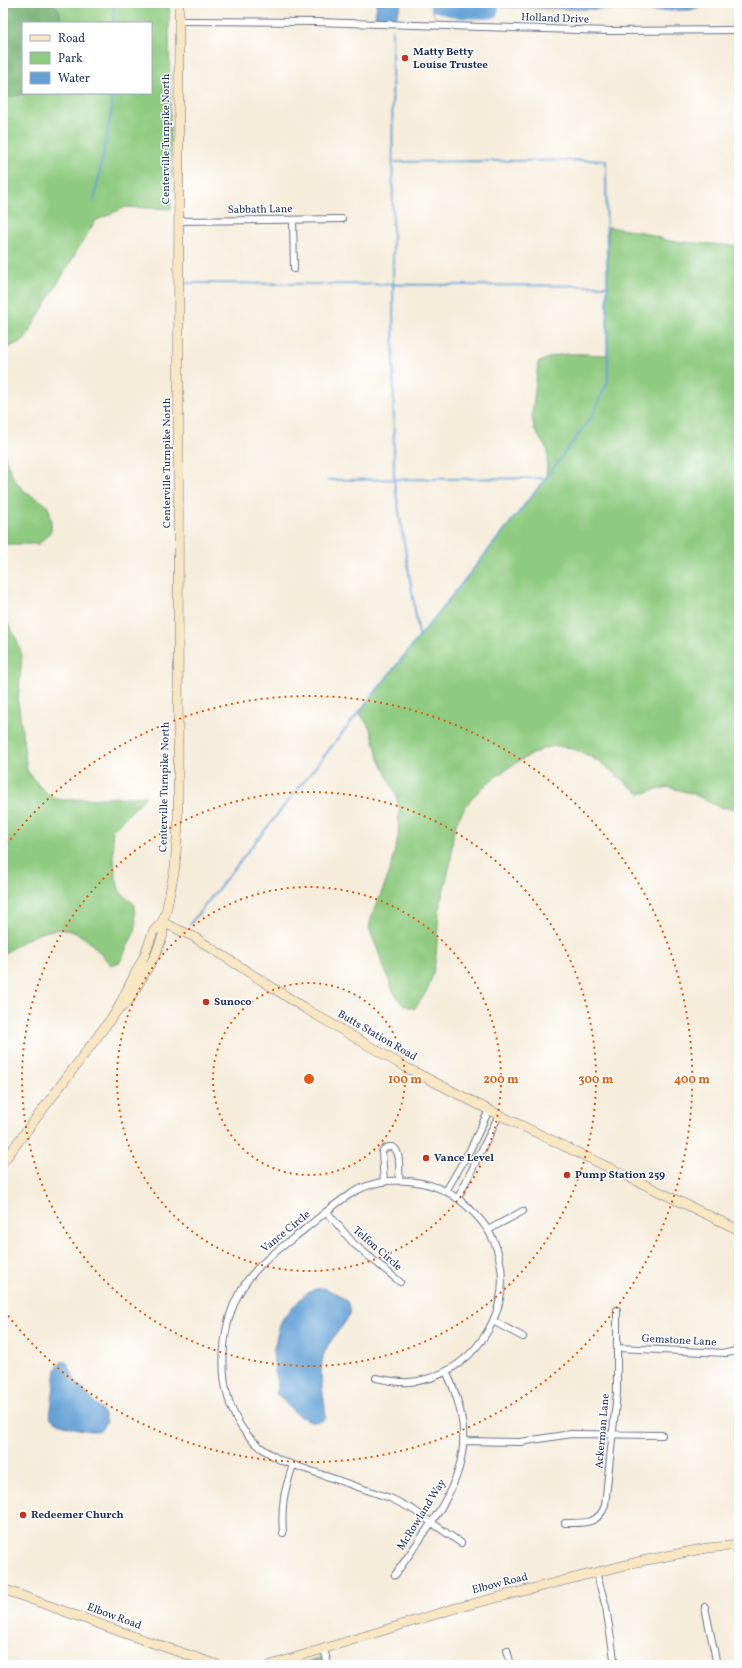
<svg xmlns="http://www.w3.org/2000/svg" width="742" height="1668" viewBox="0 0 742 1668" font-family="Vollkorn,serif">
	<style>
		.green { fill: #8eca7f; stroke: #547c6e }
		.forest { fill: #72ae6e; stroke: #466e66 }
		.water { fill: #63a1d5; stroke: #3f689a }
		.pier { fill: #f5ecda }
		.lines { fill: none; stroke-linecap: round; stroke-linejoin: round }
		.stream { stroke: #63a1d5; stroke-width: 2 }
		.street-casing { stroke: #677189; stroke-width: 8 }
		.secondary-casing { stroke: #677189; stroke-width: 10 }
		.street { stroke: #fff; stroke-width: 6 }
		.secondary { stroke: #f9e7c3; stroke-width: 9 }
		.ring { fill: none; stroke: #e8590c; stroke-width: 2; stroke-dasharray: 2 4 }
		.poi-dot { fill: #c8321e; stroke: #fff; stroke-width: 1.5 }
		.labels { text-anchor: middle; dominant-baseline: central; stroke-width: 3; stroke-linejoin: round; paint-order: stroke }
		.street-label { font-size: 11px; fill: #1b2f5e; stroke: #fff }
		.poi-label { font-size: 11px; font-weight: bold; fill: #1b2f5e; stroke: #fff; text-anchor: start }
		.centre { fill: #e8590c; stroke: #fff; stroke-width: 2 }
		.ring-label { font-size: 12px; text-anchor: middle; font-weight: bold; fill: #e8590c; stroke: #fff; stroke-width: 3; stroke-linejoin: round; paint-order: stroke }
	</style>
	<rect width="100%" height="100%" fill="#fff"/>
	<filter id="ink" filterUnits="userSpaceOnUse"><feTurbulence type="fractalNoise" baseFrequency=".025" numOctaves="2"/><feDisplacementMap in="SourceGraphic" scale="8" xChannelSelector="R" yChannelSelector="G"/><feConvolveMatrix kernelMatrix="1 2 1 2 8 2 1 2 1" color-interpolation-filters="sRGB"/></filter>
	<filter id="wash" filterUnits="userSpaceOnUse"><feTurbulence type="fractalNoise" baseFrequency=".012" numOctaves="4" result="noise"/><feDisplacementMap in="SourceGraphic" scale="16" xChannelSelector="R" yChannelSelector="G"/><feGaussianBlur stdDeviation="0.9" result="paint"/><feColorMatrix in="noise" values="0 0 0 0 0 0 0 0 0 0 0 0 0 0 0 0 0 1.4 0 .05"/><feComposite in="paint" operator="in"/></filter>
	<g filter="url(#wash)">
		<rect width="100%" height="100%" fill="#f5ecda"/>
		<path class="green" d="M51,3H166L169,5L171,209L126,207L95,221L24,340L3,350V98L28,93H151V23H62L58,8Z
			M608,227L642,232L668,241L739,246V809L718,807L694,794L668,787L640,794C615,775 583,741 548,747C542,748 517,762 511,766C489,781 466,798 456,825C451,836 453,851 450,864C448,878 442,891 440,905C436,931 439,961 429,986C426,994 419,1002 414,1009L402,1004L394,993L369,928L372,915L388,877L398,838L399,811L397,797L379,759L371,730L359,712L546,478L548,451L534,429L532,415L538,363C561,349 582,355 607,355Z
			M3,449C7,462 11,478 21,488C43,507 52,496 51,531L39,544H3Z
			M3,615L16,638L22,655L18,701L27,770L39,786L53,798L63,800L147,796L112,830L115,874L120,892L134,904L136,923L135,931L120,962L111,965C103,957 96,947 87,940C60,917 26,937 3,955Z
			M323,1657L326,1665H297Z"/>
		<path class="forest" d="M3,3H51L58,8L62,23H23V93H28L3,98Z"/>
		<path class="water" d="M377,3H403L401,4L396,19L375,18Z
			M425,3H712L690,10L656,11L502,7L499,10V17L495,20H464L435,17L430,5Z
			M323,1288C379,1308 331,1327 323,1357C318,1379 325,1397 326,1418C316,1428 298,1416 290,1408C284,1403 283,1397 276,1394L278,1388L275,1376L273,1352L280,1324L284,1317L304,1295L315,1289Z
			M61,1362H66L68,1364L76,1382L102,1410L106,1422L101,1430C92,1434 55,1425 50,1417L56,1369Z"/>
		<path class="pier" d="M501,6L502,8L500,18L492,22L445,20L435,17L433,11L457,18L487,19L497,17L499,7Z"/>
		<g class="lines">
			<path class="stream" d="M113,23L114,3
				M392,29L394,480L419,635
				M94,201L112,108V93
				M185,283L609,286
				M327,480L546,478
				M190,924L546,478L595,412L600,397L608,382L606,160L392,162"/>
		</g>
	</g>
	<g filter="url(#ink)">
		<g class="lines">
			<defs>
				<path id="street" d="M179,21L314,22L611,31L739,30
					M293,220L294,269
					M178,221L342,219
					M384,1182L382,1152C384,1148 386,1147 390,1147C402,1146 399,1173 399,1181
					M446,1191L470,1150L489,1110
					M458,1198L499,1115
					M327,1212L354,1244L400,1282
					M488,1230L523,1211
					M493,1321L523,1337
					M617,1348L727,1353L739,1350
					M376,1378C387,1380 398,1383 409,1382C469,1378 514,1315 499,1257C495,1239 485,1223 471,1210C440,1178 387,1171 349,1195C333,1205 319,1218 305,1229C285,1245 262,1260 247,1281C219,1319 215,1385 240,1425C250,1441 265,1452 282,1461L390,1498L412,1509L461,1543
					M464,1441L520,1442L571,1434L662,1435
					M565,1523C582,1523 599,1525 605,1505L617,1393V1310
					M283,1533C281,1504 284,1492 293,1465
					M596,1572L606,1607L615,1665
					M395,1575C444,1503 489,1461 446,1371
					M705,1607L717,1665
					M324,1649L328,1665
					M507,1650L511,1665"/>
				<path id="secondary" d="M162,922L194,937L306,1009L407,1068L491,1111L739,1230
					M116,1012L145,954L153,932L162,922L166,912L175,867L178,825L179,3
					M3,1162L116,1012L129,1000L155,956L163,935L162,922
					M3,1589L138,1638L218,1665
					M271,1665L456,1608L637,1562L707,1548L739,1545"/>
			</defs>
			<use href="#street" class="street-casing"/>
			<use href="#secondary" class="secondary-casing"/>
			<use href="#street" class="street"/>
			<use href="#secondary" class="secondary"/>
		</g>
	</g>
	<g class="ring">
		<circle cx="309" cy="1079" r="96"/>
		<circle cx="309" cy="1079" r="192"/>
		<circle cx="309" cy="1079" r="287"/>
		<path d="M3 849A383 383 0 1 1 3 1309"/>
	</g>
	<g class="poi-dot">
		<circle cx="405" cy="58" r="4"/>
		<circle cx="206" cy="1002" r="4"/>
		<circle cx="426" cy="1158" r="4"/>
		<circle cx="567" cy="1175" r="4"/>
		<circle cx="23" cy="1515" r="4"/>
	</g>
	<g class="labels">
		<g class="street-label">
			<text transform="translate(555 19) rotate(2)">Holland Drive</text>
			<text transform="translate(166 139) rotate(-90)">Centerville Turnpike North</text>
			<text transform="translate(260 210) rotate(-1)">Sabbath Lane</text>
			<text transform="translate(167 463) rotate(-90)">Centerville Turnpike North</text>
			<text transform="translate(165 787) rotate(-89)">Centerville Turnpike North</text>
			<text transform="translate(377 1036) rotate(30)">Butts Station Road</text>
			<text transform="translate(286 1232) rotate(-39)">Vance Circle</text>
			<text transform="translate(377 1249) rotate(41)">Telfon Circle</text>
			<text transform="translate(679 1341) rotate(3)">Gemstone Lane</text>
			<text transform="translate(603 1431) rotate(-85)">Ackerman Lane</text>
			<text transform="translate(422 1515) rotate(-58)">McRowland Way</text>
			<text transform="translate(500 1584) rotate(-14)">Elbow Road</text>
			<text transform="translate(114 1617) rotate(20)">Elbow Road</text>
		</g>
		<g class="poi-label">
			<text x="413" y="52">Matty Betty<tspan x="413" dy="13">Louise Trustee</tspan></text>
			<text x="214" y="1002">Sunoco</text>
			<text x="434" y="1158">Vance Level</text>
			<text x="575" y="1175">Pump Station 259</text>
			<text x="31" y="1515">Redeemer Church</text>
		</g>
	</g>
	<circle cx="309" cy="1079" r="6" class="centre"/>
	<g class="ring-label">
		<text x="405" y="1083">100 m</text>
		<text x="501" y="1083">200 m</text>
		<text x="596" y="1083">300 m</text>
		<text x="692" y="1083">400 m</text>
	</g>
	<rect width="742" height="1668" fill="none" stroke="#fff" stroke-width="16"/>
	<rect x="22" y="22" width="130" height="72" fill="#ffffff" stroke="#a4acbf"/>
	<rect x="30" y="35" width="20" height="6" fill="#f9e7c3" stroke="#a4acbf"/>
	<text x="58" y="42" font-size="12" fill="#1b2f5e">Road</text>
	<rect x="30" y="52" width="20" height="12" fill="#8eca7f" stroke="#a4acbf"/>
	<text x="58" y="62" font-size="12" fill="#1b2f5e">Park</text>
	<rect x="30" y="72" width="20" height="12" fill="#63a1d5" stroke="#a4acbf"/>
	<text x="58" y="82" font-size="12" fill="#1b2f5e">Water</text>
</svg>
